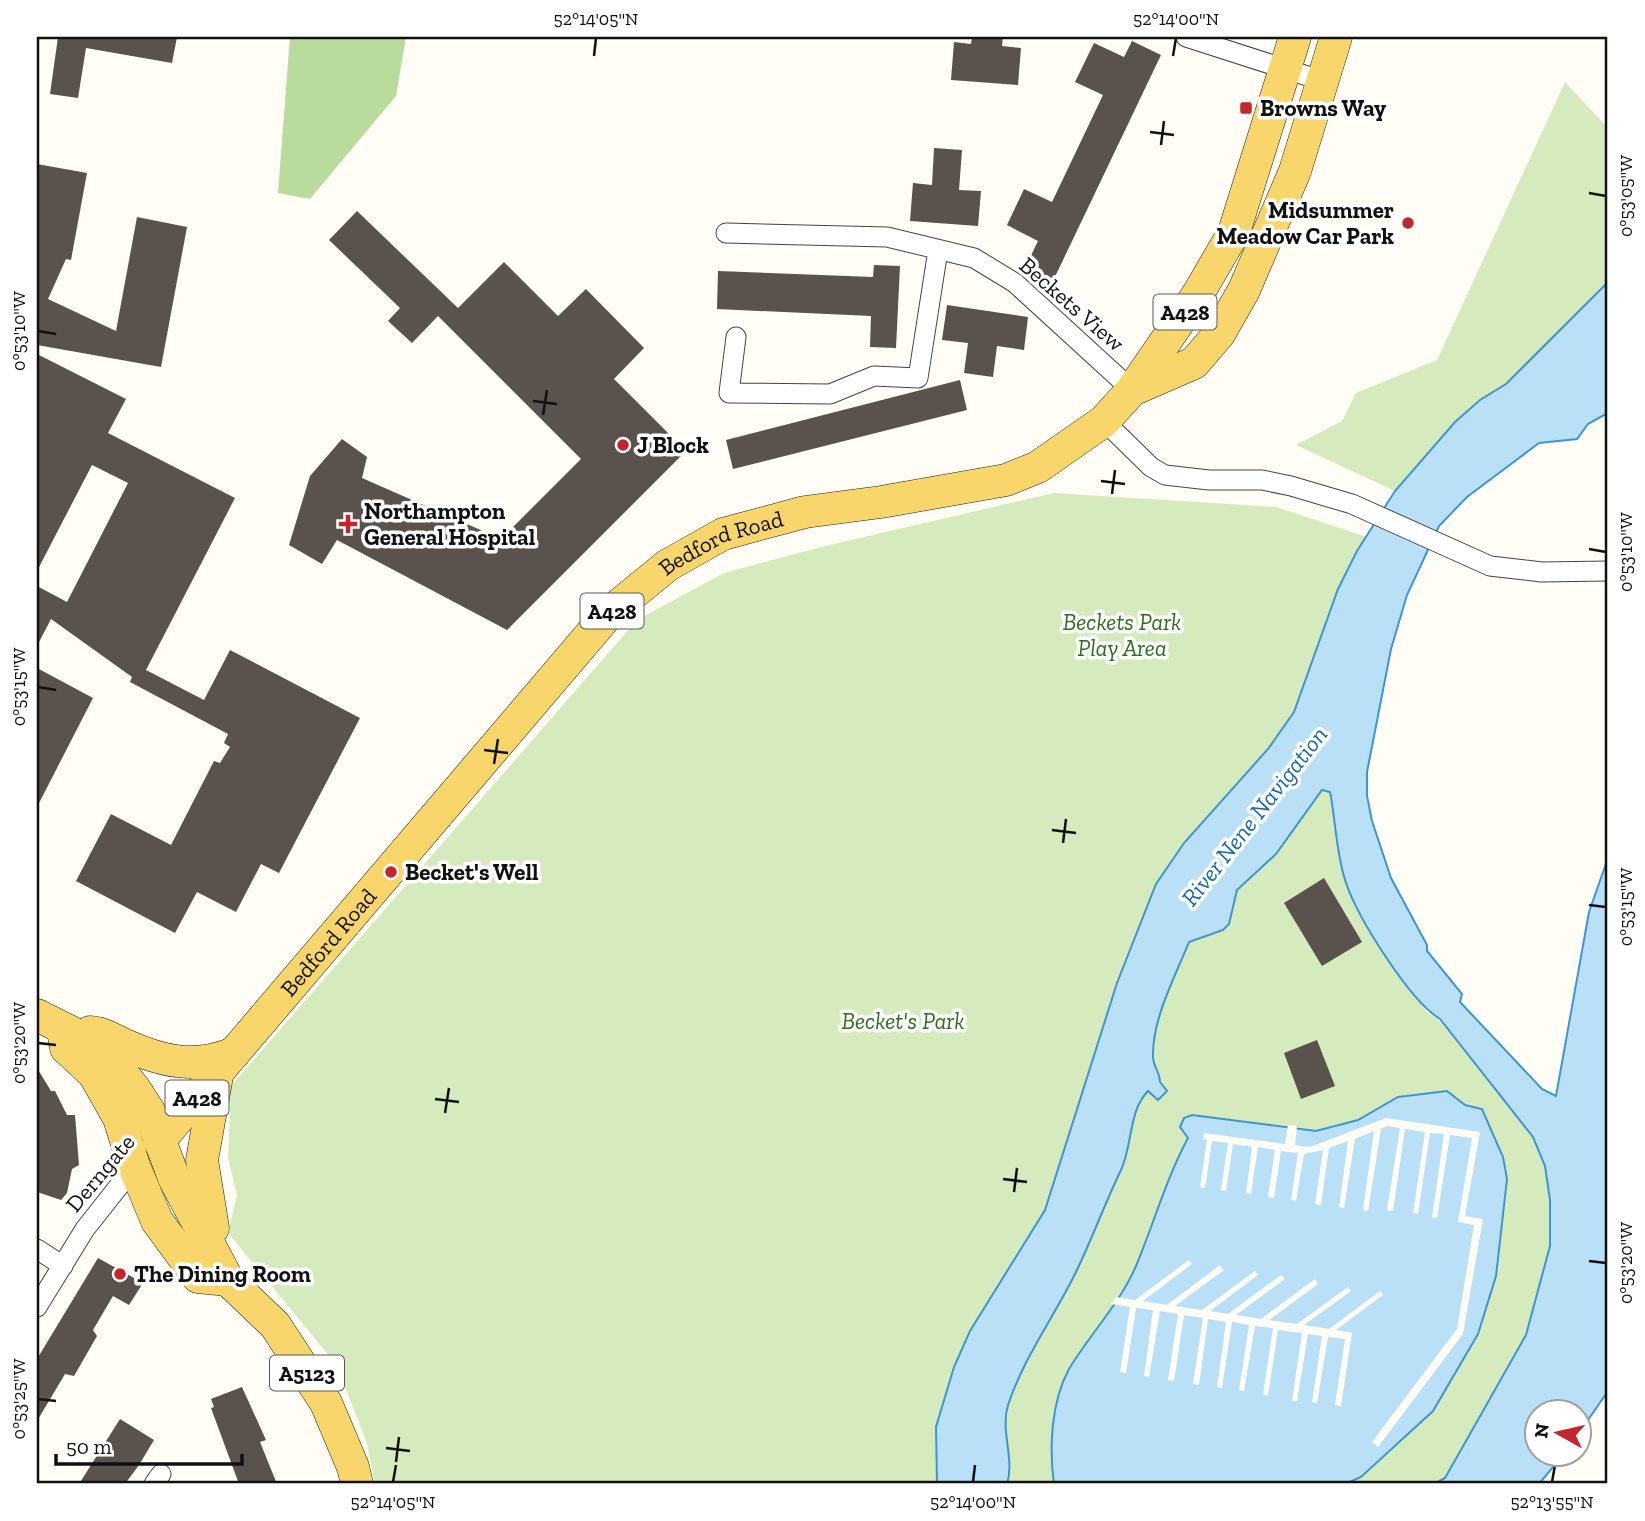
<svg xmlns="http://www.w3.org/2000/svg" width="1645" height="1521" viewBox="0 0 1645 1521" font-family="'Zilla Slab',serif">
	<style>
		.green { fill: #d5ebbd }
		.forest { fill: #b9dc9c }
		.water { fill: #b9e0f7; stroke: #3f96cf; stroke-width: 2 }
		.pier { fill: #fffdf5 }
		.building { fill: #5a524d }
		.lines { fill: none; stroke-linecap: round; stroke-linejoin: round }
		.minor-casing { stroke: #444; stroke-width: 21 }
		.primary-casing { stroke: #222; stroke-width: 33 }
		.minor { stroke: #fff; stroke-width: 19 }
		.primary { stroke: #f9d66b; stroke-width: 32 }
		.ticks { fill: none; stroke: #111; stroke-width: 2.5 }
		.poi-dot { fill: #c4262e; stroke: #fff; stroke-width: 2.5 }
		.labels { text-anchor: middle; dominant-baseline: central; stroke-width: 7; stroke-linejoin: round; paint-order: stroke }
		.shield { fill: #fff; stroke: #585858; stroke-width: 2 }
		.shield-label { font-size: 21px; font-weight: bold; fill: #111 }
		.poi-label { font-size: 23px; font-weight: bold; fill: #111; stroke: #fff; text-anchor: start }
		.street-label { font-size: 23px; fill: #111; stroke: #fff }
		.park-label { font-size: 23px; font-style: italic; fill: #2f6b1f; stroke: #fff }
		.water-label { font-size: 24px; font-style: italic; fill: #1768a6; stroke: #fff }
		.neatline { fill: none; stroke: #111; stroke-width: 2.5 }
		.ticks-label { font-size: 18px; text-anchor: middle; fill: #111 }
	</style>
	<rect width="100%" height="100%" fill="#fffdf5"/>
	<path class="green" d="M1565,82L1608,128V280L1506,384L1455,422L1395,491L1296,445L1342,421L1356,393L1437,360Z
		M1054,493L1276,507L1367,537L1338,589L1308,677L1336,830L1426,1011L1443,1024L1533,1137L1545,1166L1550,1200V1246L1526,1335L1445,1478L1434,1484H375L367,1443L336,1364L228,1233L237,1195L228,1158L231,1086L637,620L724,573L821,547Z"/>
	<path class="forest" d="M290,37H406L396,96L310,199L278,193Z"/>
	<path class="water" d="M1608,282V413L1588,424L1577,439L1539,443L1467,497L1439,526L1407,595L1391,649L1367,772V796L1372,821L1391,878L1427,945V951L1462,994L1460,1002L1542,1089L1556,1096L1589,912L1608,858V1391L1579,1433L1578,1412H1536V1454L1563,1455L1539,1484H1434L1445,1478L1526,1335L1550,1246V1200L1545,1166L1533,1137L1440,1019C1409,1000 1358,918 1346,883C1336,854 1336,822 1330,792L1322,790L1276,854L1237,890L1229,924L1223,930L1189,942C1175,977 1152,1019 1153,1057C1153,1066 1160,1072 1160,1082L1167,1091L1158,1100L1148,1091C1128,1112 1133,1144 1121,1170C1105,1203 1092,1239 1076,1272C1054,1317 1024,1357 1008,1405C1000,1431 1015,1459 1007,1484H937L936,1427L954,1367L970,1331L1045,1210L1117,983L1156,884L1184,843L1268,749L1294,712L1338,589L1357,551L1395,491L1455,422L1480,400L1506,384Z
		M1447,1091L1465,1105L1482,1109L1503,1157L1507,1179L1496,1276L1478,1334L1433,1411L1361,1477L1345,1484H1054C1049,1448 1051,1402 1069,1369C1090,1334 1119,1305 1136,1266C1154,1223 1166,1179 1188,1138L1180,1127L1184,1118L1192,1115L1316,1131L1358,1120L1398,1097Z"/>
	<path class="pier" d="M1386,1118L1480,1132L1465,1216L1483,1219L1463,1334L1378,1447L1372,1442L1457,1329L1474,1225L1458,1222L1472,1138L1450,1135L1437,1218H1432L1444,1134L1430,1133L1418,1214L1413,1213L1425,1132L1405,1129L1393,1211L1387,1210L1400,1128L1387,1126L1381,1129L1368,1211L1363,1210L1374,1131L1355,1139L1344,1208L1339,1207L1348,1141L1329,1148L1321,1205L1315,1204L1323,1150L1304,1154L1296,1201L1291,1200L1298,1153L1281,1151L1274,1198L1268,1197L1275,1150L1258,1147L1251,1194L1246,1193L1252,1147L1233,1144L1226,1191L1221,1190L1228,1143L1212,1141L1205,1188L1200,1187L1207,1140L1203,1139L1204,1133L1285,1144L1288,1125L1297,1126L1295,1145L1310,1147Z
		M1189,1260L1192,1264L1143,1301L1167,1305L1220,1265L1224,1270L1175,1306L1202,1310L1255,1271L1258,1275L1210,1311L1228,1314L1281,1275L1285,1279L1236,1315L1261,1319L1315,1279L1318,1284L1269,1320L1297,1324L1348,1287L1351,1291L1304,1325L1329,1329L1380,1291L1383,1295L1336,1330L1352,1333L1341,1406L1335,1405L1345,1339L1328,1337L1317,1403L1312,1402L1322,1336L1308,1334L1297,1401H1292L1302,1333L1278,1330L1268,1396L1263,1394L1273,1328L1255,1326L1244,1391L1239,1390L1249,1325L1232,1322L1222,1388L1217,1387L1226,1322L1208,1319L1199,1385L1193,1384L1203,1318L1184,1315L1174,1381L1168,1380L1178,1314L1160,1311L1149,1377L1144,1376L1153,1310L1136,1308L1126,1373L1120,1372L1130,1307L1111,1304L1116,1297L1135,1300Z"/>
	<path class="building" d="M58,37H177L172,63L86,48L78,98L50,94Z
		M972,37H1003L1002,46L1021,48L1018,85L951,80L954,42L971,44Z
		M1132,41L1161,55L1053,281L1025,268L1038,241L1007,225L1024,189L1052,202L1103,95L1075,82L1094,43L1124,57Z
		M934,148L962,150L959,190L981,191L978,226L910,221L913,183L932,185Z
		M37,164L87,173L71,260L66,259L48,299L116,331L137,217L187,227L161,367L37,345Z
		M357,211L458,308L504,262L558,316L586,289L644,348L614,379L686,451L507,630L337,540L322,564L289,545L310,476L342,439L367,457L362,478L501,539L581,459L438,316L412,343L388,321L400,308L329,240Z
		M874,265L900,266L896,348L870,347L871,316L717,309L718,271L873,277Z
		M947,305L1028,317L1024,350L997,346L993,377L964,373L968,343L942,340Z
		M37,354L126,399L108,433L235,498L146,670L204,700L230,650L360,718L279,873L261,864L236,912L197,892L175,933L76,881L111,814L171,845L214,761L220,763L230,747L224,743L228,734L130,682L132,677L51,619L37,646V586L67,602L128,483L92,465L37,571Z
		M960,380L967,410L733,469L726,440Z
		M37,668L93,698L37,807Z
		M1324,878L1362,942L1322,966L1284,903Z
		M1317,1040L1335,1086L1301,1099L1284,1053Z
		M37,1068L51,1091H55L67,1115H75L79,1165L72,1169L67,1193L61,1200L37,1192Z
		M98,1258L143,1283L129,1305L113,1296L93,1330L97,1336L74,1376L65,1374L37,1421V1359Z
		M242,1387L266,1440L260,1442L277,1484H239L211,1408L214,1407L211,1399Z
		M120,1419L154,1440L139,1465L125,1484H79Z"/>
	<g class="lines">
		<defs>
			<path id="minor" d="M1186,37L1323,81
				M726,233L887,237L974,258L1015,283L1132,390
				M736,337L729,393L830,394L874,376L918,378L938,250
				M1104,421L1151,467L1165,475L1209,480H1262L1291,486L1352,504L1490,566L1542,572L1608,571
				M37,1249L63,1266
				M37,1307L85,1229L138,1162
				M154,1484L161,1474"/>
			<g id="primary">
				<path d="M1132,390L1194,363L1219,334L1244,290L1295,171L1336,37"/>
				<path d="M37,1015L101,1047L134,1088L149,1111L174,1178L228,1280L275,1325L326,1403L353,1467L357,1484"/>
				<path d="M63,1030L66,1048L94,1074L119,1118L134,1166L157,1221L198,1277L228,1280"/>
				<path d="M90,1032C102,1032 114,1040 125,1045C163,1062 195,1069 234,1053"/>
				<path id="s1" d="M159,1141L609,613L668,565L723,534L805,512L881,502L1006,480L1038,467L1104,421L1132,390L1198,294L1234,232L1295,37"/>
				<path d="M213,1228L202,1160L217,1076"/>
			</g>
		</defs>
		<use href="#minor" class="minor-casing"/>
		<use href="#primary" class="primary-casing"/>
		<use href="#minor" class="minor"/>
		<use href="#primary" class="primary"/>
	</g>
	<path class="ticks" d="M594,56L596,38M1173,56L1176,38M1150,132L1174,135M1161,145L1164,121M1589,193L1606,196M38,331L56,334M533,401L557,404M543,415L547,390M1101,481L1125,484M1112,494L1115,470M1589,549L1606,552M38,687L56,690M484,750L508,753M494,764L498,739M1052,830L1076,833M1063,843L1066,819M1589,905L1606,907M38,1043L56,1045M435,1099L459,1102M445,1113L449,1088M1003,1179L1027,1182M1014,1192L1017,1168M1589,1261L1606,1263M38,1399L56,1401M386,1448L410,1451M396,1462L399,1437M393,1482L396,1465M973,1482L975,1465M1552,1482L1555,1465"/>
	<g class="poi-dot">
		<rect x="1239" y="101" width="14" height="14" rx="3.5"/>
		<circle cx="1408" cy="223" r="7"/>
		<circle cx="623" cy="445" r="7"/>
		<path d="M344.5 513.5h7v7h7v7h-7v7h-7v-7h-7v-7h7z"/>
		<circle cx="391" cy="872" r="7"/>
		<circle cx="120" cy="1274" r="7"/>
	</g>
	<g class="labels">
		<g class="shield">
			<rect x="1153.5" y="294.5" width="63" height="35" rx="5"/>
			<rect x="580.5" y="593.5" width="63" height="35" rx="5"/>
			<rect x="165.5" y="1080.5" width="63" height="35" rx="5"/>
			<rect x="270" y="1355.5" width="74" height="35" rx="5"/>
		</g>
		<g class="shield-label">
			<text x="1185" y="312">A428</text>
			<text x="612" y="611">A428</text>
			<text x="197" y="1098">A428</text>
			<text x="307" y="1373">A5123</text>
		</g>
		<g class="poi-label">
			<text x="1260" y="108">Browns Way</text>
			<text x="1394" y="210" text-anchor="end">Midsummer<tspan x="1394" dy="26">Meadow Car Park</tspan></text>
			<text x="637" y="445">J Block</text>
			<text x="364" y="511">Northampton<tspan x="364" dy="26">General Hospital</tspan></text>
			<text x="405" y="872">Becket's Well</text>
			<text x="134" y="1274">The Dining Room</text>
		</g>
		<g class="street-label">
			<text transform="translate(1072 304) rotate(41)">Beckets View</text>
			<text stroke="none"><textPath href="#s1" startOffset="828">Bedford Road</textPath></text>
			<text stroke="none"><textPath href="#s1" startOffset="261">Bedford Road</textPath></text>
			<text transform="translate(100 1173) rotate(-50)">Derngate</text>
		</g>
		<g class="park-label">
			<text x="1122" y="622">Beckets Park<tspan x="1122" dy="26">Play Area</tspan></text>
			<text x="903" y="1021">Becket's Park</text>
		</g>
		<g class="water-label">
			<text transform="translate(1254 816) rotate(-52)">River Nene Navigation</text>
		</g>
	</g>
	<rect width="1645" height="1521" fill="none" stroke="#ffffff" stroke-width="77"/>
	<g transform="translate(1558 1433) rotate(278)"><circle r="33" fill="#ffffff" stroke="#a0a0a0" stroke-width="2"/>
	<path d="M0-5L12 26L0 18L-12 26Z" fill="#c4262e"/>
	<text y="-10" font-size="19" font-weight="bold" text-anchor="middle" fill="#111111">N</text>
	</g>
	<path d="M56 1454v10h186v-10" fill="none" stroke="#111111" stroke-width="3.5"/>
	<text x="66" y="1454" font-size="21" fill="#111111" stroke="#ffffff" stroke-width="5" paint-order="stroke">50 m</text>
	<rect x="38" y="38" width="1568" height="1444" class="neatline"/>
	<g class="ticks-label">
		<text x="596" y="25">52°14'05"N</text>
		<text x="1176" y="25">52°14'00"N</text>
		<text transform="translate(1626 196) rotate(-90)" y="6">0°53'05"W</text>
		<text transform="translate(19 331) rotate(-90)" y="6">0°53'10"W</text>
		<text transform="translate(1626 552) rotate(-90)" y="6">0°53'10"W</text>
		<text transform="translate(19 687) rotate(-90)" y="6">0°53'15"W</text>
		<text transform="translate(1626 907) rotate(-90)" y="6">0°53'15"W</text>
		<text transform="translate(19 1043) rotate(-90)" y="6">0°53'20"W</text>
		<text transform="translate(1626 1263) rotate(-90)" y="6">0°53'20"W</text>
		<text transform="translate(19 1399) rotate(-90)" y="6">0°53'25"W</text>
		<text x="393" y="1508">52°14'05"N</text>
		<text x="973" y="1508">52°14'00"N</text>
		<text x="1552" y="1508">52°13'55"N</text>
	</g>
</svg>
